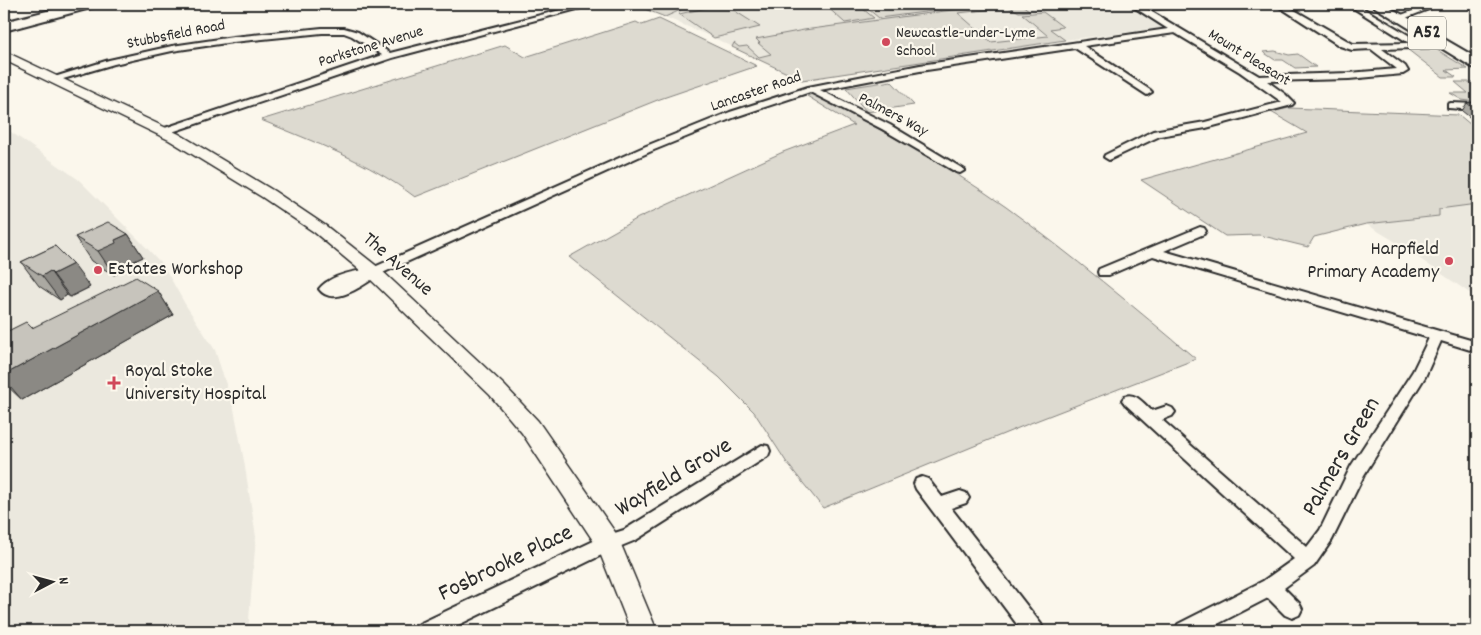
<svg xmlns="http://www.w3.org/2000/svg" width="1481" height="635" viewBox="0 0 1481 635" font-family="Dekko,sans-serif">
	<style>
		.built { fill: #ebe8de }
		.green { fill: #dddad0; stroke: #84827e }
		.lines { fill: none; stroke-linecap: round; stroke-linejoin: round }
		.street-casing { stroke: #2b2b2b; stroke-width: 4 }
		.secondary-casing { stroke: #2b2b2b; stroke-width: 3 }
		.primary-casing { stroke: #2b2b2b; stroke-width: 4 }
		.highway-casing { stroke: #2b2b2b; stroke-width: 4 }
		.street { fill: #fbf7ec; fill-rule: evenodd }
		.secondary { fill: #fbf7ec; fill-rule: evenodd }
		.primary { fill: #fbf7ec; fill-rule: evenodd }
		.highway { fill: #fbf7ec; fill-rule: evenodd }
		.wall { fill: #aba9a2; stroke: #2b2b2b }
		.shaded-wall { fill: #8b8984; stroke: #2b2b2b }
		.building { fill: #c7c4bc; stroke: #2b2b2b }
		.poi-dot { fill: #d1495b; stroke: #fbf7ec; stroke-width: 2 }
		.labels { text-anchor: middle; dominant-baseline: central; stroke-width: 4.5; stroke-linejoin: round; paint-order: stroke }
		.far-poi-label { font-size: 16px; fill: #2b2b2b; stroke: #fbf7ec; text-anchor: start }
		.far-street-label { font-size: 16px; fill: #2b2b2b; stroke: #fbf7ec }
		.shield { fill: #fbf7ec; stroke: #696865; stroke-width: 1 }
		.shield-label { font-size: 19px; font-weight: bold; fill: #2b2b2b }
		.poi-label { font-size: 20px; fill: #2b2b2b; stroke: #fbf7ec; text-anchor: start }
		.street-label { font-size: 20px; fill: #2b2b2b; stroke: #fbf7ec }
		.near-street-label { font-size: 24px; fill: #2b2b2b; stroke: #fbf7ec }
	</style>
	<rect width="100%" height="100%" fill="#fbf7ec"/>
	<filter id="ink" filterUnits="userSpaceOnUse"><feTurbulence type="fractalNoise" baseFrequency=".02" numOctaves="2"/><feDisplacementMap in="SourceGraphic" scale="10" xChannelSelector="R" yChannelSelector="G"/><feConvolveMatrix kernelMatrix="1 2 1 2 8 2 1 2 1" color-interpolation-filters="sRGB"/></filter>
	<g filter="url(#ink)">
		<path class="built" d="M716,4H1125L1163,28L1065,40L802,80L714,38L665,17L685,8Z
			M4,127L79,180L141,242L163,265L185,304L215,350L234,409L244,461L256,537L248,631H4Z
			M1477,204V298L1391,239L1366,224L1439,216V209Z"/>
		<path class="green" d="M632,4H716L685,8L665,17Z
			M724,4L760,27L714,38L679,14Z
			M824,4H857L874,18L845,23Z
			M862,4H985L879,18Z
			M997,4H1021L1030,11L1019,12L1006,5L992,7L995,9L958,13L991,42L1048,36L1022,14L1043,12L1063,27L1050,29L1065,40L802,80L732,47L734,43L739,47L747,46L759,57L771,54L758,43H760L756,39L804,30Z
			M659,19L757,66L660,99L415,197C369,162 314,142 261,120L505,45L525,57L636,22L642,25Z
			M1434,48L1468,69L1446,70L1456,77H1443L1407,49Z
			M1275,51L1289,55L1298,54L1316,67L1295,68L1283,60H1275L1263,52Z
			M891,81L914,105L867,112L846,88Z
			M1455,82H1477V102L1462,100L1450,93H1468Z
			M812,94C879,128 945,164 1006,207C1072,255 1134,307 1196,359L1028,424L823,508L787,463L754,412L719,377L569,257L638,218L783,152L854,125L807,96Z
			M1289,108L1459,115L1477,130V204L1439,209V216L1366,224L1314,237L1308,247L1259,235L1225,236L1141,180L1307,133L1271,112Z"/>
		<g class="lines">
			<defs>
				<path id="street" d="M430,4H445L433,8L429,6Z
					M584,4H596L392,58L163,135L159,134L158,132L159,130L382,55L352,36L344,33H322L233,42L172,51L114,64L53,82L48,79L109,60L172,46L233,37L322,28H344L358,32L390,53Z
					M1129,4H1189V7H1186L1147,9L1259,76L1349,73L1397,69L1371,49L1352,50L1340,46L1275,4H1284L1353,44L1409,43L1347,4H1356L1420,42L1445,41L1449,44L1445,47L1382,49L1405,66L1408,71L1403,74L1349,79L1267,81L1285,94L1294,103L1292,105L1206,128L1160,136L1109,160L1104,157L1105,155L1153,131L1205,122L1282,102L1240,72L1175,33L1084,46L1150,90L1152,92L1147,95L1075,48L920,71L820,90L890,125L965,170L960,173L956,172L882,129L810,92L738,116L654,150L378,275C364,285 333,308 319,289C330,275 354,271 370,269L646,146L730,112L808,87L920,65L1168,29Z
					M1206,4H1242L1238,6H1210Z
					M1431,4H1442L1403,19L1396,17Z
					M1451,103L1477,104V110L1448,108V104Z
					M1200,227L1204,228L1206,231L1204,234L1164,251L1477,342V352L1441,341L1425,377L1364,475L1332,540L1314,566L1284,588L1299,603L1302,609L1299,615L1292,618L1285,615L1268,598L1204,631H1175L1178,624L1263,581L1294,559L1125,404L1122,400L1125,396C1136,392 1144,404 1152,411L1167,406L1172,408L1175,412L1172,416L1162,420L1307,547L1320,530L1351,466L1413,371L1429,338L1153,256L1109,275H1099L1098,272L1099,269Z
					M762,445L768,446L770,451L768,456L636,540L614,549L446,631H416L419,624L602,537L624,530Z
					M922,477L928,479L942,497L960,491L966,493L969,498L966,503L951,508L1041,624L1044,631H1022L916,489L914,484L916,479Z"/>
				<path id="secondary" d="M4,51L179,134L274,191L326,226L379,268L504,385L538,421L617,535L657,631H631L598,548L522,433L490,395L367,276L314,232L262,197L169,140L4,60Z"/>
				<path id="primary" d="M1370,4H1384L1477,58V68L1472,67Z"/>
				<path id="highway" d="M74,4H96L94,7L4,31V22Z"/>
			</defs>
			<use href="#street" class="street-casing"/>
			<use href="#secondary" class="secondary-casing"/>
			<use href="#primary" class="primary-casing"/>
			<use href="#highway" class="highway-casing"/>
			<use href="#street" class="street"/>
			<use href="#secondary" class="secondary"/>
			<use href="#primary" class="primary"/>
			<use href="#highway" class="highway"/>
		</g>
		<path class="wall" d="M1467,103H1477V123L1462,111Z
			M128,234L143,257L130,263L131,266L114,275L91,261L75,237Z
			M55,246L90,287L70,297L67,295L60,300L39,286L21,262Z
			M158,291L173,315L22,400L4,383V333L32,328Z"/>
		<path class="shaded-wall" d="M128,234L143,257L130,263L131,266L114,275L98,251L115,240Z
			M73,264L90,287L70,297L53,274Z
			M50,271L67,295L60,300L42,276Z
			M158,291L173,315L22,400L4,379V375Z"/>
		<path class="building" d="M1467,103H1477V111Z
			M108,222L128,234L115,240L116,243L98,251L75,237Z
			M55,246L73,264L53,274L50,271L42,276L21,262Z
			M136,277L158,291L4,375V333L26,322L32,328Z"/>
	</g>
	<g class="poi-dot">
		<circle cx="886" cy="42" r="5"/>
		<circle cx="1449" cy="261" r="5"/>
		<circle cx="98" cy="270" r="5"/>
		<path d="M111.5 375.5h5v5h5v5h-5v5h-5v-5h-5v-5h5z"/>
	</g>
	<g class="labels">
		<g class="far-poi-label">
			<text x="896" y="33">Newcastle-under-Lyme<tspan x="896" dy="18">School</tspan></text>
		</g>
		<g class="far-street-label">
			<text transform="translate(176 35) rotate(-11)">Stubbsfield Road</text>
			<text transform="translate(371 47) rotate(-17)">Parkstone Avenue</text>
			<text transform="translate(1249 58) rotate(32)">Mount Pleasant</text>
			<text transform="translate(756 92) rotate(-19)">Lancaster Road</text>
			<text transform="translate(893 115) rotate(28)">Palmers Way</text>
		</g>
		<rect class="shield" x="1408" y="16.5" width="38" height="33" rx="4"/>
		<g class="shield-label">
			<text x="1427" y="33">A52</text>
		</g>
		<g class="poi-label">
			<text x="1439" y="250" text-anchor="end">Harpfield<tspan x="1439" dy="23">Primary Academy</tspan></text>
			<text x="108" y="270">Estates Workshop</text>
			<text x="125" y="372">Royal Stoke<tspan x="125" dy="23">University Hospital</tspan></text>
		</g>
		<g class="street-label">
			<text transform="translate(397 265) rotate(41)">The Avenue</text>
		</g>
		<g class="near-street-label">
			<text transform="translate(1342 457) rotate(-60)">Palmers Green</text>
			<text transform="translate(674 478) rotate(-31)">Wayfield Grove</text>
			<text transform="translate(506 564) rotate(-26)">Fosbrooke Place</text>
		</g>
	</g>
	<rect width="1481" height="635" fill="none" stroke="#fbf7ec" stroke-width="20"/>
	<rect x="10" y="10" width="1461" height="615" fill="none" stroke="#2b2b2b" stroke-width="2" filter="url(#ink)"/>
	<g transform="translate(52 582) rotate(84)" stroke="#fbf7ec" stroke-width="4" paint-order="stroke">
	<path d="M0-4L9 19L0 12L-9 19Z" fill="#2b2b2b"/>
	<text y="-8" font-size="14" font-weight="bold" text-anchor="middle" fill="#2b2b2b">N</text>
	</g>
</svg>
